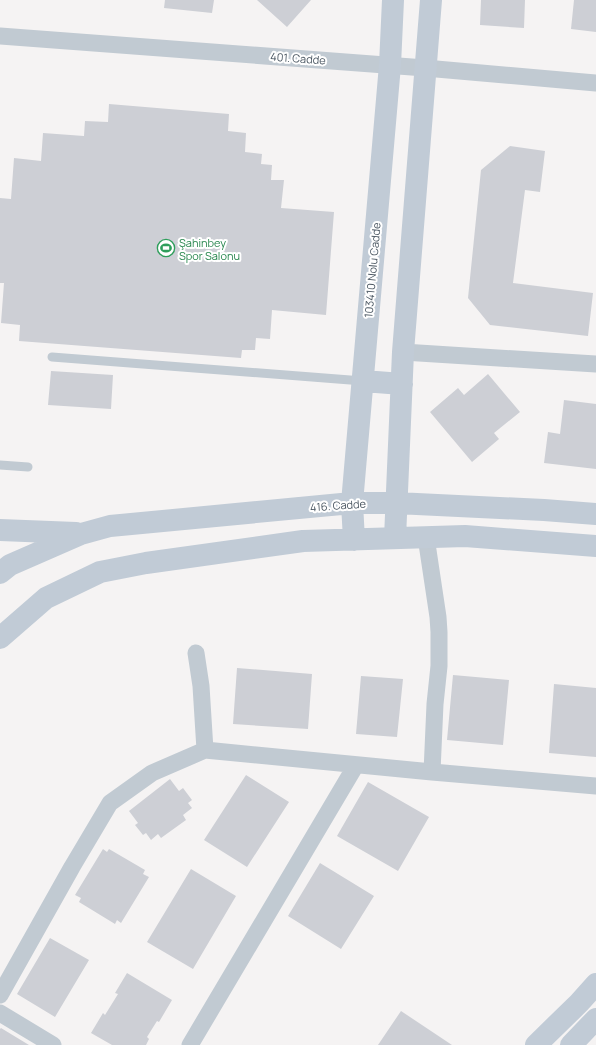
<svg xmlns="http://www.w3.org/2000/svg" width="596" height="1045" viewBox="0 0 596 1045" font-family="Manrope,sans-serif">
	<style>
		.building { fill: #cdcfd5 }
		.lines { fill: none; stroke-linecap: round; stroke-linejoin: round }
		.lane { stroke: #c1cad2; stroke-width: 9 }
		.street { stroke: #c1cad2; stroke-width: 17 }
		.secondary { stroke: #c1cbd6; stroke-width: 22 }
		.labels { text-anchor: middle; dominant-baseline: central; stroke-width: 4; stroke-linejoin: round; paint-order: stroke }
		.street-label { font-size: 11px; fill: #4a5661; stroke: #fff }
		.leisure-label { font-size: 11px; fill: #27864d; stroke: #fff; text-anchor: start }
	</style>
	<rect width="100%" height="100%" fill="#f5f3f3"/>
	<path class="building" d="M165,0H214L212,13L164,8Z
		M257,0H311L287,27Z
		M481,0H525L524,28L480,25Z
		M574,0H596V32L571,29Z
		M109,104L229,114L228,131L246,133L245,152L262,154L261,164L272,165L271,180H284L281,208L334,212L326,315L272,310L270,339L256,338L255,350H242L241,358L19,341L20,325L1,323L4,283H0V198L11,199L14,158L41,161L43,133L84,136L85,121L108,122Z
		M510,146L545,151L540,192L525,190L513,283L593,293L588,336L490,325L468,298L481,170Z
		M51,371L113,375L111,409L48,405Z
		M488,374L520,412L494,433L499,439L472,462L430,412L458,388L464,395Z
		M564,400L596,404V469L544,463L548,432L560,434Z
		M237,668L312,674L308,729L233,724Z
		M453,675L509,680L503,745L447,740Z
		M361,676L403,679L397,737L356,734Z
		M554,684L596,688V757L549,753Z
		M246,775L289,802L247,867L204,840Z
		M170,779L179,791L183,788L192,800L188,803L192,808L183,815L186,820L161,838L158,834L151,840L146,833L143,835L135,825L138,823L129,811Z
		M368,782L429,817L398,871L337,836Z
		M103,849L107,852L109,849L145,870L143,874L149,877L121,923L117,920L115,924L79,902L81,898L75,895Z
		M320,863L374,896L341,949L288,916Z
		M191,869L236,896L193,969L147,942Z
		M50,938L89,960L55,1017L17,994Z
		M127,973L172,1000L159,1022L157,1021L147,1037L149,1039L146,1045H112L91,1033L103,1013L105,1015L118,994L115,993Z
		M401,1011L452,1045H378Z
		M1,1028L29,1045H0V1029Z"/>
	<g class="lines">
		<path class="lane" d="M52,357L363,381
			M0,465L28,467"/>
		<path class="street" d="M0,36L425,68L596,83
			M403,352L596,364
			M426,537L438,617L439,632V666L435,704L432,772
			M196,653L201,686L205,750
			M0,995L72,867L110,803L152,773L205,750L432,772L596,786
			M0,1013L53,1045
			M190,1045L356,765"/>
		<path class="secondary" d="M363,381L402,384
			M0,530L76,533
			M395,538L403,352L431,0
			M354,540L352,503L390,65L393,0
			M0,573L10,565L81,534L110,526L352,503H396L544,510L596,514
			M0,638L46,598L100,572L146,563L303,541L465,536L596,546
			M536,1045L579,1003L596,984
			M571,1045L596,1019"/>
	</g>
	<defs>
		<symbol id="stadium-ring" viewBox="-11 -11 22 22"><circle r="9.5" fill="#fff" stroke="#2e9e5b" stroke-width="1.5"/><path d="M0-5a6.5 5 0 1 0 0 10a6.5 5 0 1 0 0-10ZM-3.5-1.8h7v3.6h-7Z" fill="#2e9e5b"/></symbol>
	</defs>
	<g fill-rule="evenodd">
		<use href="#stadium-ring" x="156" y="238" width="20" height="20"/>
	</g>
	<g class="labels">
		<g class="street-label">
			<text transform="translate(298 58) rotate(4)">401. Cadde</text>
			<text transform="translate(372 270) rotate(-85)">103410 Nolu Cadde</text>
			<text transform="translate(338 505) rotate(-4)">416. Cadde</text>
		</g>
		<g class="leisure-label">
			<text x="179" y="242">Şahinbey<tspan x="179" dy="13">Spor Salonu</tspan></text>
		</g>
	</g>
</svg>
